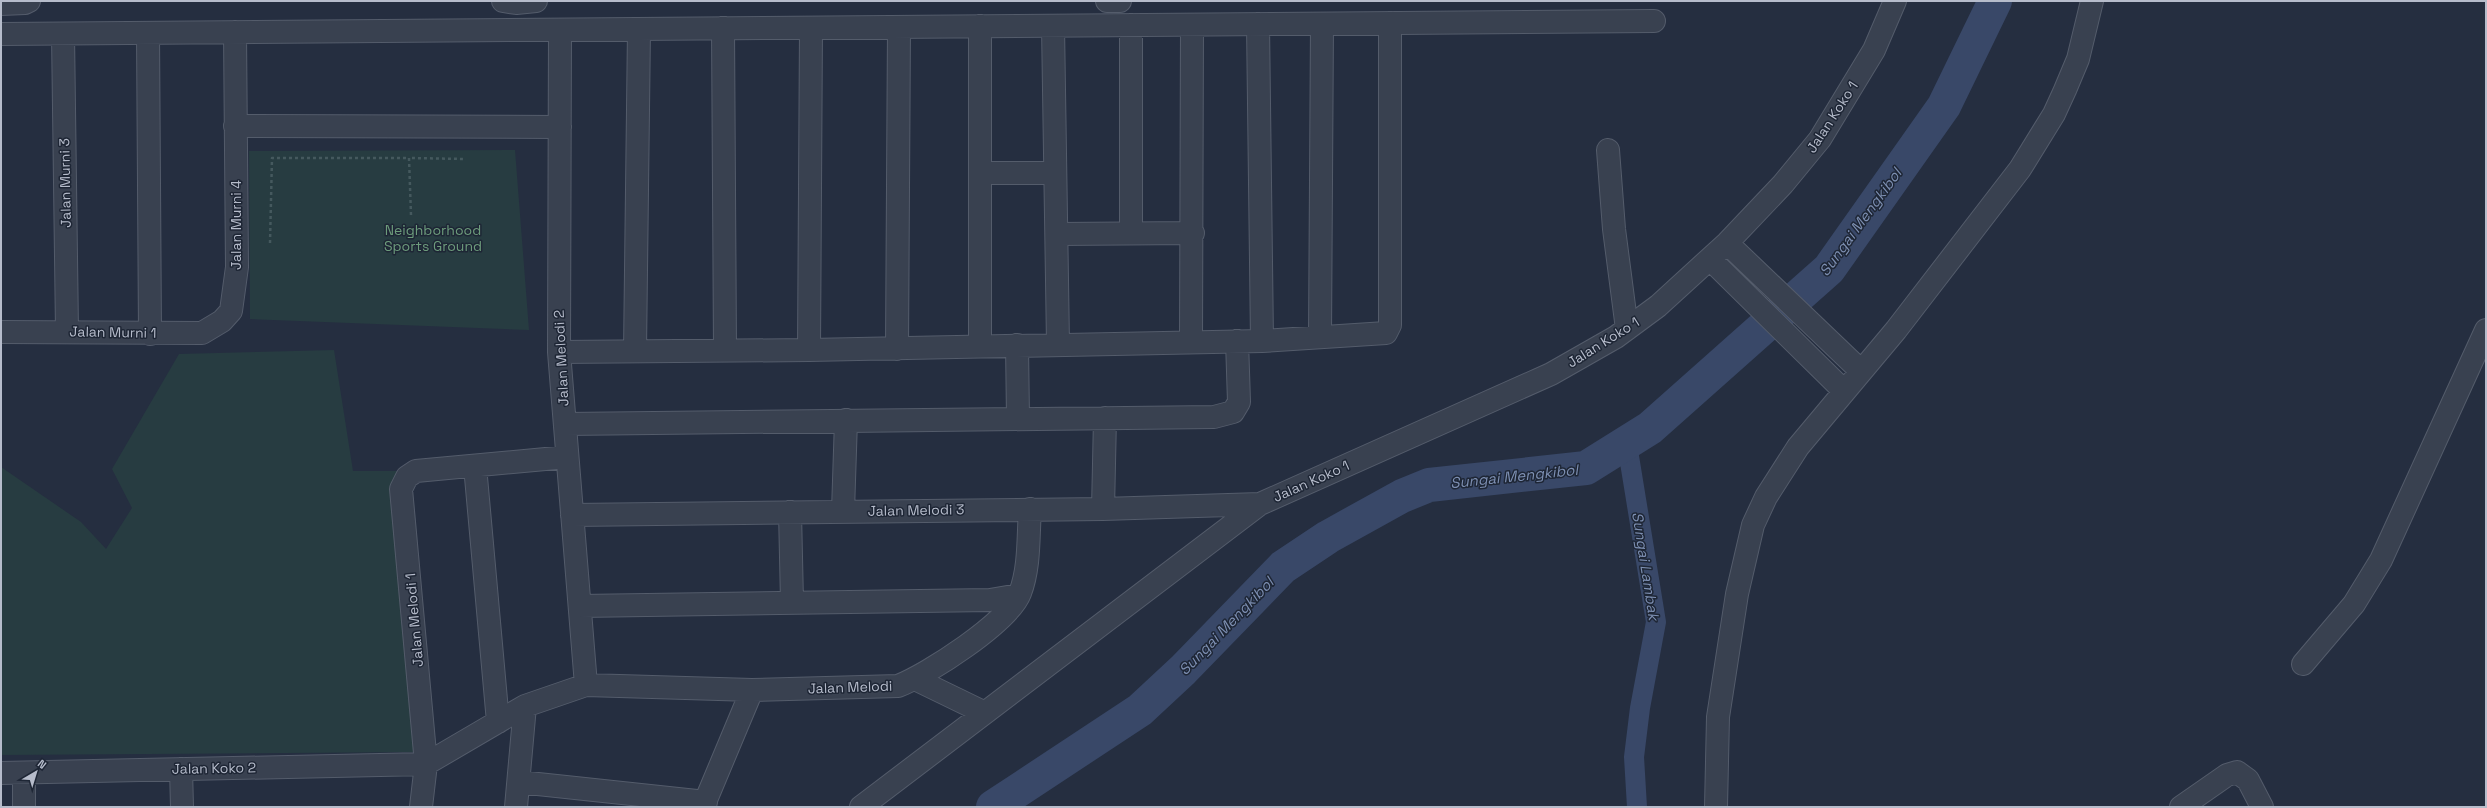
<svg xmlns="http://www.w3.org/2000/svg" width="2487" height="808" viewBox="0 0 2487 808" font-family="'Space Grotesk',sans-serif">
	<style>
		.green { fill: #273c41 }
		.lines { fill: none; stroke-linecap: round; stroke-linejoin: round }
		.canal { stroke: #394868; stroke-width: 20 }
		.river { stroke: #394868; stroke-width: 34 }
		.minor-casing { stroke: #545c6b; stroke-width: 24 }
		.path { stroke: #45595e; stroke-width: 2.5; stroke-dasharray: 3 3; stroke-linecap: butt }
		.minor { stroke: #394150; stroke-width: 22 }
		.labels { text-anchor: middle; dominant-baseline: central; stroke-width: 3; stroke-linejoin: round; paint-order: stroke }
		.street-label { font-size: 14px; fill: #b6bccb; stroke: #1e2635 }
		.park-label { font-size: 14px; fill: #6d9c7c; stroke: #1e2635 }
		.water-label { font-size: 15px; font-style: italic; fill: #7d8fb2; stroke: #1e2635 }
	</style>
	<rect width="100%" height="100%" fill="#252e40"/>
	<path class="green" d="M515,150L529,330L250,319L249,151Z
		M334,350L353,471H398L419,752L1,755V467L81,522L106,549L132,508L112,469L179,354Z"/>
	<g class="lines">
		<path class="canal" d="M1627,444L1656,622L1640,708L1634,757L1637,807"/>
		<path class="river" d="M993,807L1140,710L1183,670L1283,567L1328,537L1402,496L1429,485L1586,468L1650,428L1829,269L1944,106L1995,1"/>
		<defs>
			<path id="minor" d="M503,1L516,3L536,1
				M1107,1H1120
				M1,4L25,3L29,1
				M1258,24L1262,341
				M1053,26L1058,344
				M723,28L725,350
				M560,30L559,352L586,685
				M148,33L150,334
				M1,34L1654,21
				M63,34L67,331
				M235,126L560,127
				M1608,150L1614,229L1627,329
				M980,173H1055
				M1131,233V25
				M1057,234L1193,233
				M1727,243L1861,371
				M1711,260L1843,390
				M1,332L202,333L222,321L231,311L237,267L235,32
				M1320,337L1322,24
				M1191,342L1192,25
				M1017,345L1018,418
				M980,346V26
				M897,349L899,27
				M809,350L811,28
				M635,351L639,29
				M559,352L809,350L1262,341L1386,333L1390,325V23
				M565,424L1214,417L1233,412L1239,402L1237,341
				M475,466L498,722
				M1103,509L1105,418
				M843,511L846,420
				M790,512L792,602
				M572,515L1103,509L1260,504
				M580,606L990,600L1019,595
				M2303,664L2354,604L2381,560L2486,330
				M915,679L983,712
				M181,769L182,807
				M1,773L426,764L525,706L586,685L752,690L898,686C927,675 1009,622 1020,593C1030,567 1028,536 1030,509
				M519,782L706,802
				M24,807V773
				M421,807L426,764L401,489L407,477L416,471L567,457
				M516,807L525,706
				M703,807L752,690
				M861,807L1260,504L1551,374L1616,337L1658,306L1727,243L1783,184L1820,139L1874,50L1895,1
				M1716,807L1718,717L1737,594L1753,525L1766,497L1798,447L1896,330L2020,169L2054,114L2065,90L2078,59L2092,1
				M2181,807L2227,775L2237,772L2248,780L2262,807"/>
		</defs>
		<use href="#minor" class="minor-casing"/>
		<path class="path" d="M411,215L409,158L466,159
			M270,243L272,158H409"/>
		<use href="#minor" class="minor"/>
	</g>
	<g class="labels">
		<g class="street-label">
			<text transform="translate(1832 117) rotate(-57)">Jalan Koko 1</text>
			<text transform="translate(65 183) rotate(-91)">Jalan Murni 3</text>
			<text transform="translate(236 225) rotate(-90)">Jalan Murni 4</text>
			<text transform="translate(113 332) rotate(1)">Jalan Murni 1</text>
			<text transform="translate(1603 342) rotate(-32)">Jalan Koko 1</text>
			<text transform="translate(561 358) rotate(-93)">Jalan Melodi 2</text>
			<text transform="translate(1311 481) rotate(-24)">Jalan Koko 1</text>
			<text transform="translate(916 510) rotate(-1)">Jalan Melodi 3</text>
			<text transform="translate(414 620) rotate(-95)">Jalan Melodi 1</text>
			<text transform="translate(850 687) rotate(-2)">Jalan Melodi</text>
			<text transform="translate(214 768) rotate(-1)">Jalan Koko 2</text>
		</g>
		<g class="park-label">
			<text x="433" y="230">Neighborhood<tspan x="433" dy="16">Sports Ground</tspan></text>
		</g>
		<g class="water-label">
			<text transform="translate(1860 222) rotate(-54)">Sungai Mengkibol</text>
			<text transform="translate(1514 476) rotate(-6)">Sungai Mengkibol</text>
			<text transform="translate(1646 566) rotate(81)">Sungai Lambak</text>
			<text transform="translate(1226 626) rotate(-46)">Sungai Mengkibol</text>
		</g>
	</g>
	<rect width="2487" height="808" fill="none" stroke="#b6bccb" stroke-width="4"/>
	<g transform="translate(36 772) rotate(38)" stroke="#1e2635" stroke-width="3" paint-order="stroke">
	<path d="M0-3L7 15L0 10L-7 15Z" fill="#b6bccb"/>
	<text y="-6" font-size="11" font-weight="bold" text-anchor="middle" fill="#b6bccb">N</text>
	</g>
</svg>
